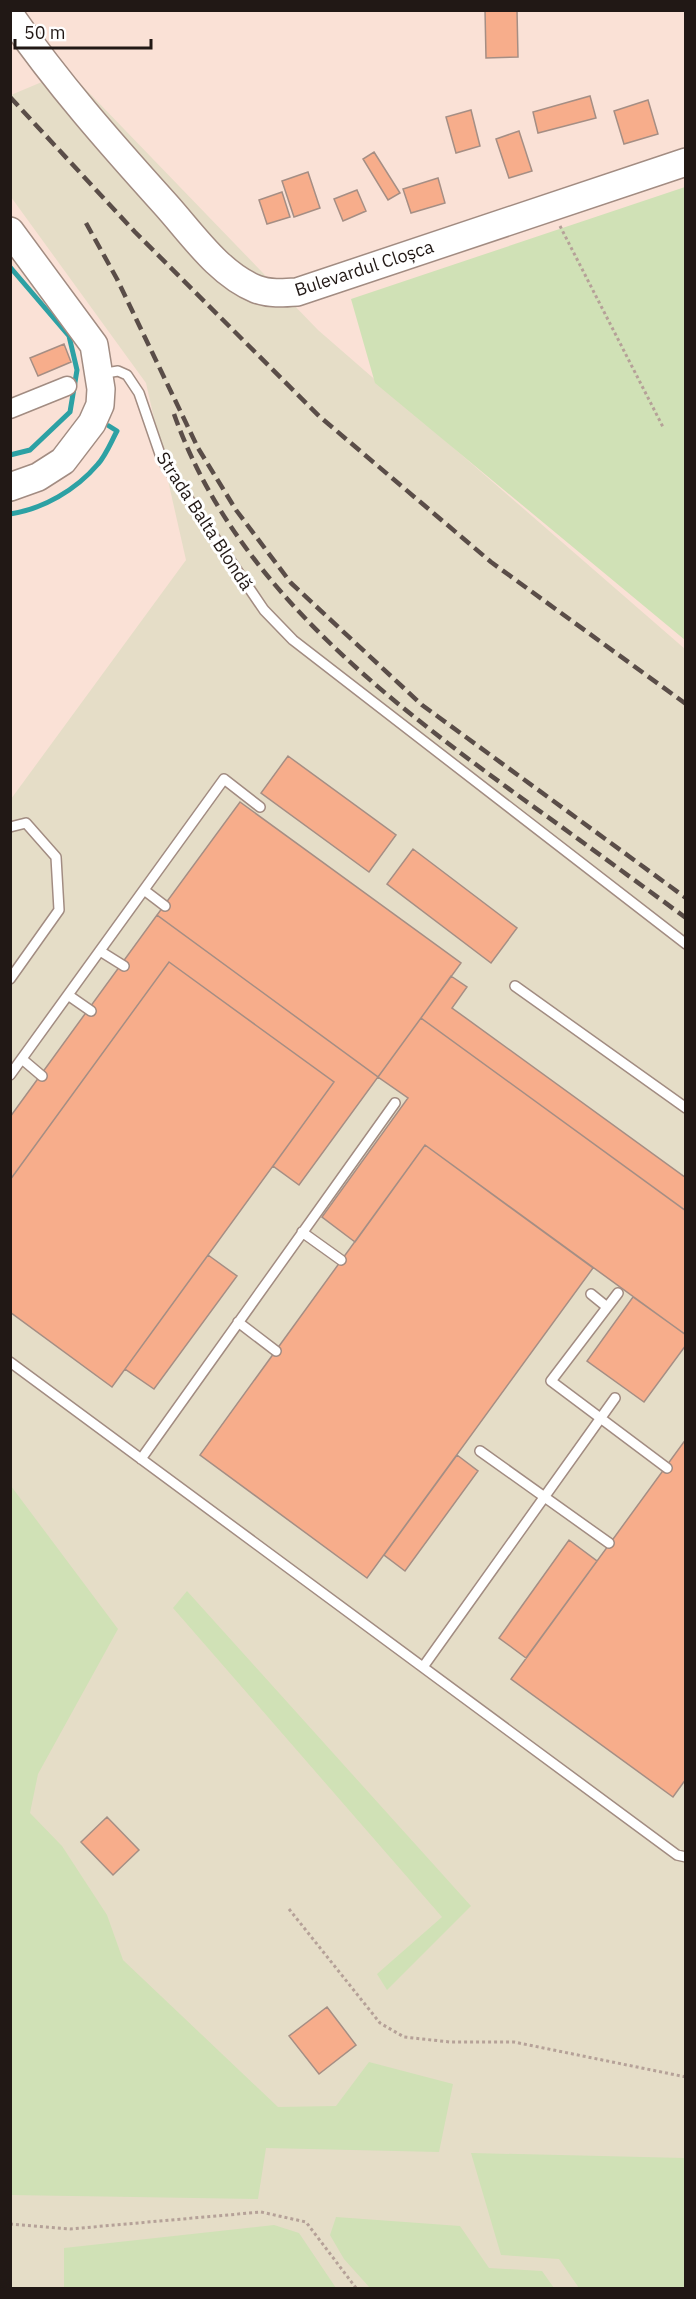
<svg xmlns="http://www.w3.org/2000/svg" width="696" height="2299" viewBox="0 0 696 2299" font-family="'IBM Plex Sans',sans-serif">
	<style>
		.industrial { fill: #e5ddc7 }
		.green { fill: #d0e1b6 }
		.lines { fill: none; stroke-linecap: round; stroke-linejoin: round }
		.stream { stroke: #2da1a4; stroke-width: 5 }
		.building { fill: #f7ad8b; stroke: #a58e84; stroke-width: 1.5 }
		.lane-casing { stroke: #a28c82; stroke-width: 12 }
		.street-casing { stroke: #a28c82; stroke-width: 21 }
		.secondary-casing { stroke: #a28c82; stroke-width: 30 }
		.path { stroke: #b5a198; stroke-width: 3; stroke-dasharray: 3 3; stroke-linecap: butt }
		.lane { stroke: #fff; stroke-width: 9 }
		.street { stroke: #fff; stroke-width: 18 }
		.secondary { stroke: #fff; stroke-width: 27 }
		.rail { stroke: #5a4d48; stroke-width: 4.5; stroke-dasharray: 12 6; stroke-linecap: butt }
		.labels { text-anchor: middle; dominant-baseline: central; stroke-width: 6; stroke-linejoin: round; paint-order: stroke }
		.street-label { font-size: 18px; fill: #211815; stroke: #fff }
	</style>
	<rect width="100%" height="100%" fill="#fae1d6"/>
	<path class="industrial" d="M68,71L318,330L685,649L686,2288H11V799L186,560L146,383L11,197V95Z"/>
	<path class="green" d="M685,187H686L685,640L375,383L351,299Z
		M11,1486L118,1629L38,1774L30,1813L62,1846L107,1915L123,1960L278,2107L336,2106L369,2062L453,2084L439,2152L266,2148L258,2199L11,2195Z
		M187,1591L471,1906L387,1990L377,1974L442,1917L173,1608Z
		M471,2153L685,2158V2288H579L559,2259L501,2255Z
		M336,2217L460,2226L489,2268L542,2271L554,2288H370L344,2259L330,2235Z
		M274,2225L299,2233L336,2288H64V2248Z"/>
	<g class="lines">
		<path class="stream" d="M10,267L69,336L77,370L70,412L30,450L10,455
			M10,514C43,509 76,490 98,464C106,455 111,442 117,431L109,426"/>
	</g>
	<path class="building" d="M485,10H517L518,57L486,58Z
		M590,96L596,118L538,133L533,112Z
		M648,100L658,134L624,144L614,111Z
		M471,110L480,146L456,153L446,117Z
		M519,131L532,171L509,178L496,139Z
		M374,152L400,193L388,200L363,159Z
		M308,172L320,208L294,217L282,181Z
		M438,178L445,203L411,213L403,189Z
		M357,190L366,211L343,221L334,199Z
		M282,192L290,217L267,224L259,200Z
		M64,344L71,362L38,376L30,358Z
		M288,756L396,835L369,872L261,793Z
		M240,802L461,963L378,1077L157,915Z
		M413,849L517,928L491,963L387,884Z
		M157,915L378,1077L299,1185L273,1166L334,1082L169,962L10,1180V1117Z
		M169,962L334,1082L112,1387L10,1312V1180Z
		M451,976L467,987L452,1008L686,1178V1211L421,1018Z
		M421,1018L686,1211V1335L425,1145L355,1242L322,1217L408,1098L378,1077Z
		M425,1145L593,1268L367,1578L200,1455Z
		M208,1255L237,1276L154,1389L125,1369Z
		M633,1297L686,1335V1345L644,1402L587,1361Z
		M686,1439V1779L673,1797L511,1679Z
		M457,1455L478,1471L405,1571L384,1555Z
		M569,1540L597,1561L526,1658L499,1638Z
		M107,1817L139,1850L113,1875L81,1842Z
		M327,2007L356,2045L319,2074L289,2036Z"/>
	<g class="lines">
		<defs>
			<path id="lane" d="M100,374L118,371L127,375L139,393L162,460L264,610L293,640L686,944
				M10,827L26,823L56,857L59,910L10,979
				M144,890L165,906
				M100,951L124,966
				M515,986L686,1108
				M68,995L91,1011
				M22,1059L42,1076
				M10,1075L224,779L260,807
				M302,1232L341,1260
				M618,1293L551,1381L667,1468
				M591,1294L607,1307
				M238,1322L276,1351
				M10,1362L677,1855L686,1857
				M480,1451L609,1543
				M141,1459L395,1103
				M423,1667L615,1398"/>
			<path id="street" d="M10,409L67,386"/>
			<path id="secondary" d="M10,15C57,83 111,144 166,205C192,234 219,274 256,289C269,294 283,293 297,292L686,162
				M10,231L94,345L101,389L100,405L92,423L63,461L38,477L10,487"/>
		</defs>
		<use href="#lane" class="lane-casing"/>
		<use href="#street" class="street-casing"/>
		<use href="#secondary" class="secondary-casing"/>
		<path class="path" d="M560,226L663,427
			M289,1909L380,2023L404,2037L450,2042H514L686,2077
			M10,2224L70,2229L261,2212L306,2222L356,2288"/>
		<use href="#lane" class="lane"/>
		<use href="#street" class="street"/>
		<use href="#secondary" class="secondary"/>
		<path class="rail" d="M10,97L135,232L319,416L491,562L686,704
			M86,223L117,279L198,448L236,510L291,583L422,705L686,898
			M174,414C233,581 379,694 516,794C573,835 629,876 686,918"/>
	</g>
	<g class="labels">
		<g class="street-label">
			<text transform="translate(364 268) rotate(-18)">Bulevardul Cloșca</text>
			<text transform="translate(205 521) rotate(57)">Strada Balta Blondă</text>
		</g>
	</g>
	<rect width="696" height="2299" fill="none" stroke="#211815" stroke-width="24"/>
	<path d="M15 39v9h136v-9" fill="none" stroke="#211815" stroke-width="3"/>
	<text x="24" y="39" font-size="18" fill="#211815" stroke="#ffffff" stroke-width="4.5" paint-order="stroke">50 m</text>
</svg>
